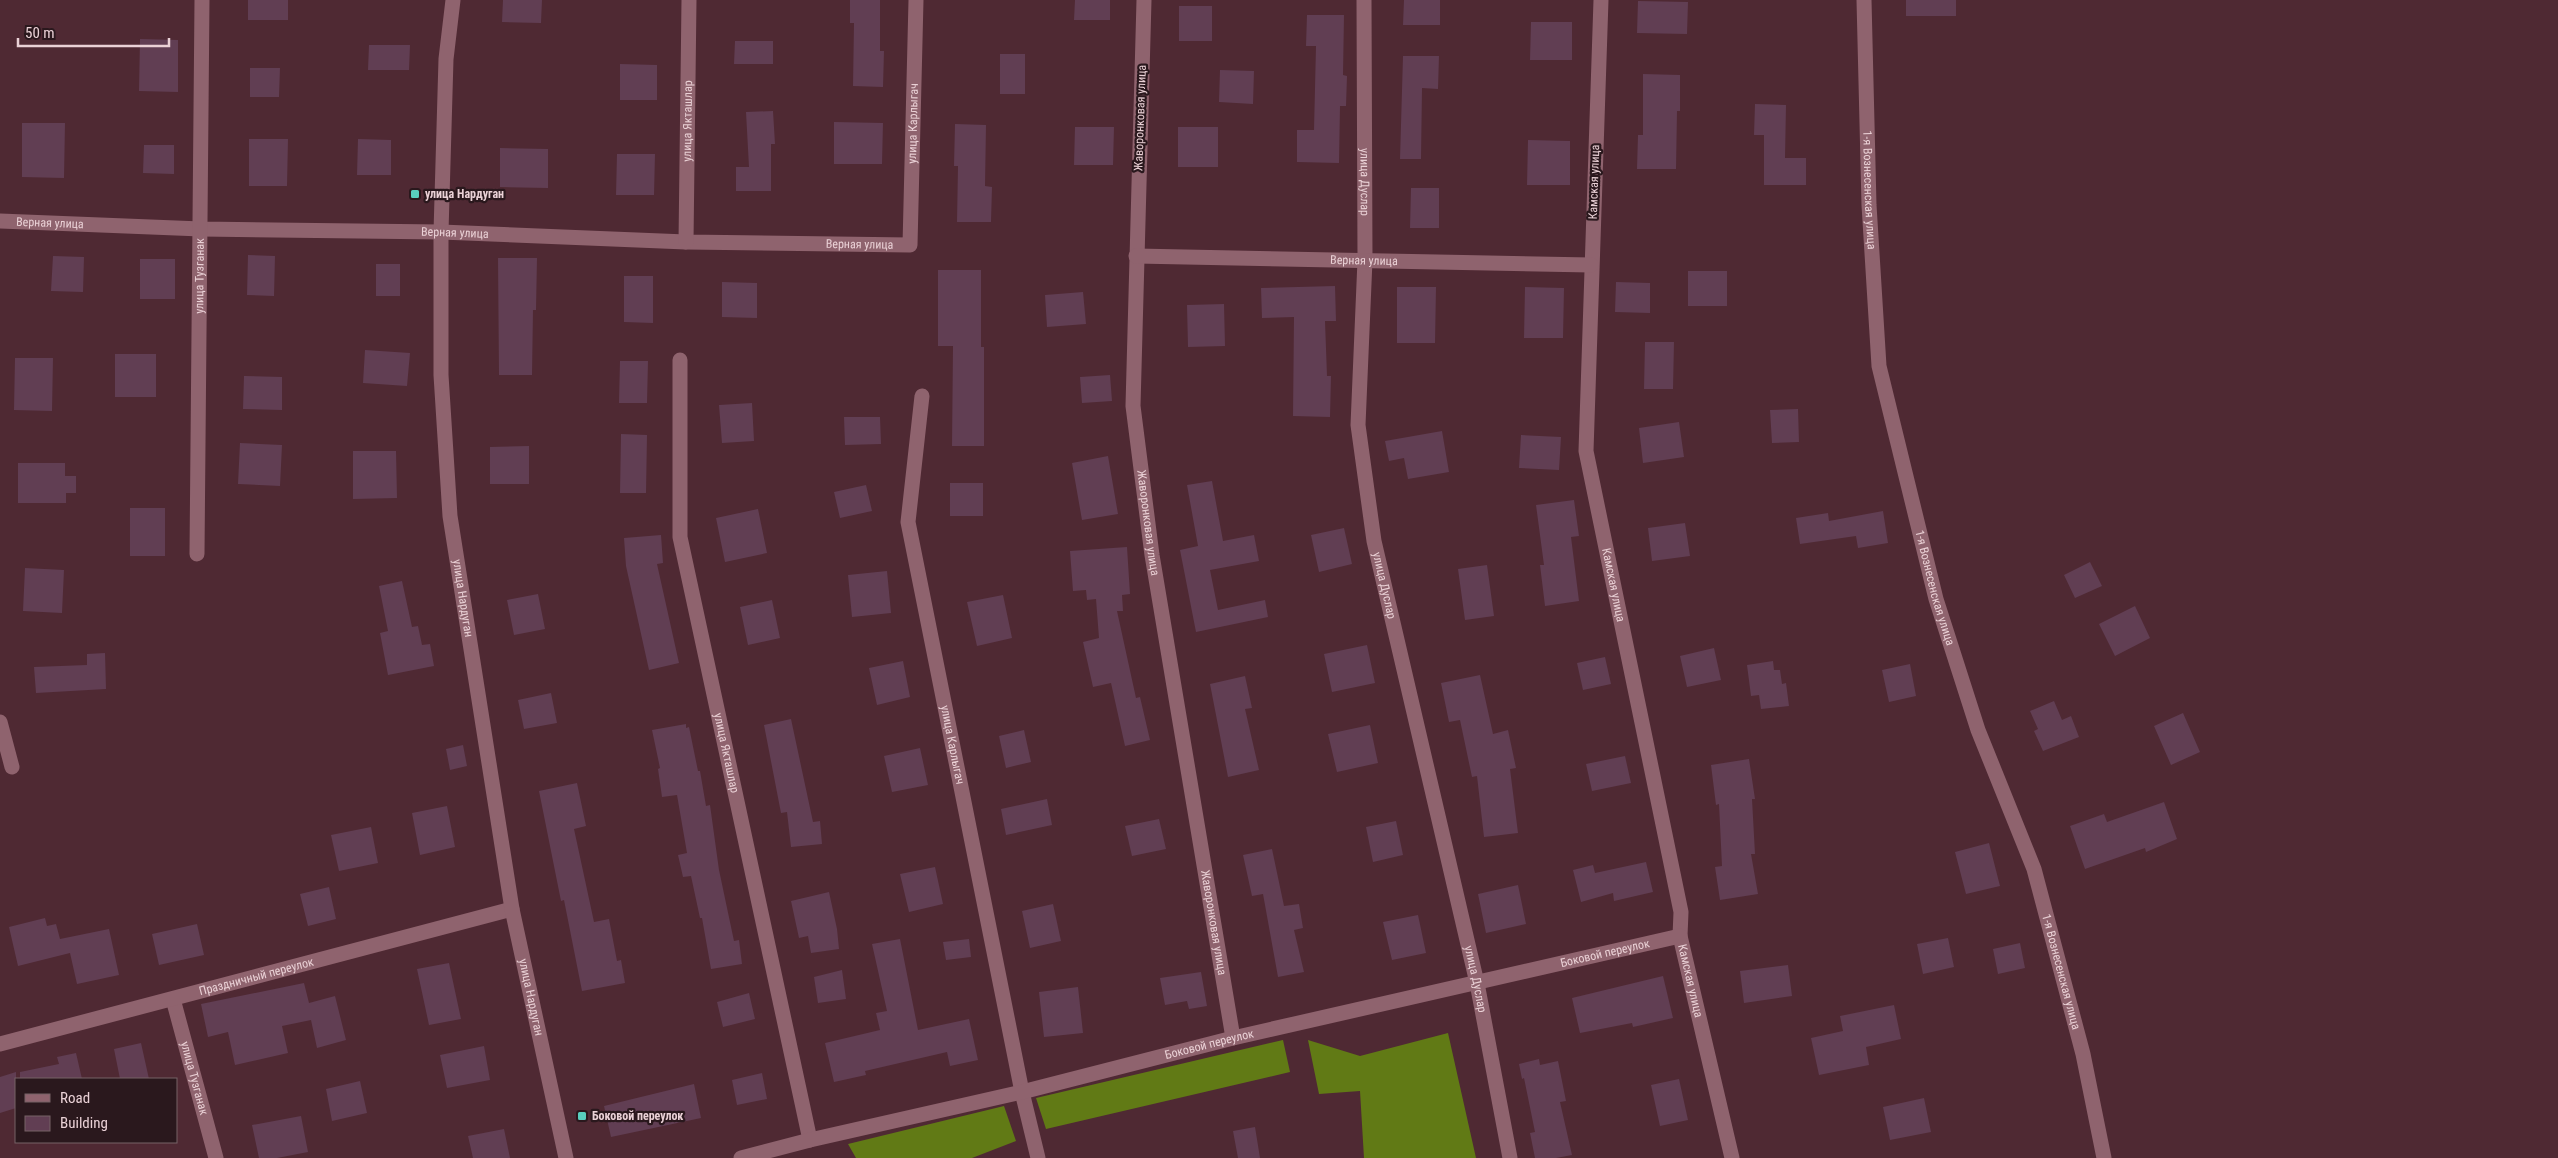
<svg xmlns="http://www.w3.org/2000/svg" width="2558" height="1158" viewBox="0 0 2558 1158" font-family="'Roboto Condensed',sans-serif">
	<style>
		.forest { fill: #617a15 }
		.building { fill: #613e53 }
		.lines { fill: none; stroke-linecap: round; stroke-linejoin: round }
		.street { stroke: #8f636e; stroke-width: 15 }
		.secondary { stroke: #8f636e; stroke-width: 15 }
		.poi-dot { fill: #59cebe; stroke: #2a181d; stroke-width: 2 }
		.labels { text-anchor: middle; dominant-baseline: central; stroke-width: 4.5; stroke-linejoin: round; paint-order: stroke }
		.street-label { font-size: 12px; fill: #ead1d6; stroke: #2a181d }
		.poi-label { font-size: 12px; font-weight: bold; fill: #ead1d6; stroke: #2a181d; text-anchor: start }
	</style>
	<rect width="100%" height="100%" fill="#4f2933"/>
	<path class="forest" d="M1448,1033L1476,1158H1364L1360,1091L1319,1094L1308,1040L1360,1056Z
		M1283,1040L1290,1072L1046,1129L1036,1098Z
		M1004,1106L1016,1141L972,1158H856L848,1144Z"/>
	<path class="building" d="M248,0H288V20H248Z
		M503,0H542L541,23L502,22Z
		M850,0H880V51H884L883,87L853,86L854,23H850Z
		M1075,0H1110V20H1074Z
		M1404,0H1440V25H1403Z
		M1906,0H1956V16H1906Z
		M1638,1L1688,2L1687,34L1637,33Z
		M1179,6H1212V41H1179Z
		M1307,15H1344L1343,75L1347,76L1346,106H1340L1339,163L1297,162V130H1314L1316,46H1306Z
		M1531,22H1572V60H1530Z
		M140,39L178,40V92L139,91Z
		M735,41H773V64H734Z
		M369,45H410L409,70H368Z
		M1000,54H1025V94H1000Z
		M1403,56H1439L1438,89L1422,88L1421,159H1400Z
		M620,64L657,65V100H620Z
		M250,68H280L279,97H250Z
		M1220,70L1254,71L1253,104L1219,102Z
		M1643,74L1680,75V111H1677L1676,169H1637L1638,135H1643Z
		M1755,104L1786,105L1785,158H1806V185H1764V135H1754Z
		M773,111L775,144H771V191H736V167H749L746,112Z
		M834,122L883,123L882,164H834Z
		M22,123H65L64,178L22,177Z
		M955,124L986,125L985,186L992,187L991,222H957L958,166H954Z
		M1075,127H1114L1113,165H1074Z
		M1178,127H1218V167H1178Z
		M249,139H288L287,186H249Z
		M358,139L391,140V175H357Z
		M1528,140L1570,141V185H1527Z
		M144,145H174V174L143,173Z
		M500,148L548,149V188L500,187Z
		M617,154H655L654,195H616Z
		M1411,188H1439V228H1410Z
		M248,255L275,256L274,296L247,295Z
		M53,256L84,257L83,292L51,291Z
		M498,258H537L536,310H533L532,375H499Z
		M140,259H175V299H140Z
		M376,264H400V296H376Z
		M938,270H981V347H984V446H952L953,346H938Z
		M1688,271H1727V306H1688Z
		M624,276H653V323L624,322Z
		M722,282L757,283V318L722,317Z
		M1616,282L1650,283V313L1615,312Z
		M1335,286L1336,321H1325L1327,376H1331L1330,417L1293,416L1294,317L1262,318L1261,288Z
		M1397,287H1436L1435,343H1397Z
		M1525,287L1564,288L1563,338H1524Z
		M1083,292L1086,324L1047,327L1045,295Z
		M1224,304L1225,346L1188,347L1187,305Z
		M1645,342H1674L1673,389H1644Z
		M365,350L410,353L407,386L363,383Z
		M115,354H156V397H115Z
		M15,358H53L52,411L14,410Z
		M620,361H648L647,403H619Z
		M1110,375L1112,401L1082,403L1080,377Z
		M244,376L282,377V410L243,409Z
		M752,403L754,441L722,443L719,405Z
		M1798,409L1799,442L1772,443L1770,410Z
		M844,417H880L881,444L845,445Z
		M1679,422L1684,457L1643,463L1639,428Z
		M1442,431L1449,472L1408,479L1404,458L1389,461L1385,441Z
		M621,434L647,435L646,493H620Z
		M1521,435L1561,437L1559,470L1519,468Z
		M240,443L282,445L280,486L238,484Z
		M529,446V484H490V447Z
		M353,451H396L397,498L353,499Z
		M1108,456L1118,514L1082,520L1072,463Z
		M18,463H65V476H76V493H66V503H18Z
		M1212,481L1223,541L1254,535L1259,561L1210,570L1218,610L1265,600L1268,617L1196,632L1180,550L1198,546L1187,485Z
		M950,483H983V516H950Z
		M866,485L872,511L840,518L834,492Z
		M1574,500L1579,536L1571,537L1579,601L1545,606L1540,565H1544L1536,505Z
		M130,508H165V556H130Z
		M758,509L767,553L725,562L716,518Z
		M1883,511L1888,543L1858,548L1856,536L1800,544L1796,518L1828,513L1829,521Z
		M1685,523L1690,556L1652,561L1648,528Z
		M1344,528L1352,564L1319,572L1311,535Z
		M661,535L663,563L657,564L679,663L649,670L626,566L624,538Z
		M1127,547L1130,594L1122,595L1123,611H1117L1136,698L1140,697L1150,740L1125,746L1111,683L1093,687L1083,642L1099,638L1096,599L1087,600L1086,590L1073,591L1070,551Z
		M2090,562L2102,586L2075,598L2064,575Z
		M1487,565L1494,616L1465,620L1458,569Z
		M25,568L64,570L62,613L23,611Z
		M887,571L891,613L852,617L848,575Z
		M402,581L412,627L418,626L422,645L430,644L434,666L388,675L380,633L388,631L379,586Z
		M538,594L545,629L514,635L507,600Z
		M1003,595L1012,638L977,646L967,602Z
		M772,600L780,638L748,645L740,607Z
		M2135,606L2150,638L2115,656L2099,624Z
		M1367,645L1375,683L1332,692L1324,654Z
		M1714,648L1721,680L1687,687L1680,656Z
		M105,653L106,689L36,693L34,667L87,665V654Z
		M1605,657L1611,684L1583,690L1577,663Z
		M903,661L910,697L877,705L869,668Z
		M1773,661L1774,670H1780L1782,684L1786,683L1789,706L1761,709L1759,695L1751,696L1747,665Z
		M1910,664L1916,696L1889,702L1882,670Z
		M1480,675L1493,734L1508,730L1516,768L1510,769L1518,833L1484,837L1477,776L1472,777L1460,720L1449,722L1441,683Z
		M1245,676L1252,708L1245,709L1259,770L1228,777L1210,684Z
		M551,693L557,723L524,729L518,700Z
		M2054,701L2062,720L2071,716L2079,737L2043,751L2034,731L2038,729L2030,711Z
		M2183,713L2200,752L2171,765L2154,726Z
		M791,719L813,822L820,821L822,844L791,847L787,812L781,813L764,725Z
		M686,724V728L689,727L698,771H700L706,806L710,805L719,870L734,941L739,940L742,964L711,969L702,918H700L691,876L683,877L678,855L687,853L677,795L662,797L658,769L660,768L652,730Z
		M1370,725L1378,763L1337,772L1328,734Z
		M1024,730L1031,762L1006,768L999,736Z
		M463,745L467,766L450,770L446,749Z
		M920,748L928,785L892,792L884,756Z
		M1625,756L1631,783L1592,791L1586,764Z
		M1749,759L1755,799H1752L1755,854H1751L1758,894L1720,900L1715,867L1722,866L1719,804L1716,805L1711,765Z
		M577,783L586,826L574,829L594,922L609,919L617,961L621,960L625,983L582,991L564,900L561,901L539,791Z
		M1047,799L1052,825L1006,835L1001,809Z
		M2164,802L2177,839L2146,852L2145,848L2085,869L2070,826L2104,814L2107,822Z
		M447,806L455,847L420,855L412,813Z
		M1159,819L1166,849L1132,856L1125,826Z
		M1396,821L1403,855L1373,862L1366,827Z
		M371,827L378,863L339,871L331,835Z
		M1989,843L2000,886L1966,894L1955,852Z
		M1272,849L1284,906L1299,904L1303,928L1294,930L1304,972L1278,977L1263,894L1252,896L1243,855Z
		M1646,862L1653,892L1614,901L1613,893L1581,902L1573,870L1593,865L1595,873Z
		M935,867L943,904L909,912L900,874Z
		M1518,885L1526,924L1486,933L1478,894Z
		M329,887L336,919L308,926L300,894Z
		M829,892L837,929L839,949L811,953L808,936L799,938L791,901Z
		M1053,904L1061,941L1030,948L1022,911Z
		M1418,915L1426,953L1392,960L1383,922Z
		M45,918L47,926L56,924L60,939L109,929L119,975L77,984L70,953L18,966L9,927Z
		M197,924L204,955L159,965L152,934Z
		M1948,938L1954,967L1923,974L1917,944Z
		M900,939L918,1030L969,1019L978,1060L950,1066L947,1052L865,1071L866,1075L834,1082L825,1043L880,1030L876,1013L887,1011L872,944Z
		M969,939L971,957L946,960L943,942Z
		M2020,943L2025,968L1998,974L1993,949Z
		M449,963L461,1019L429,1025L417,969Z
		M1788,965L1792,996L1744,1003L1740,971Z
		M842,970L846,999L818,1003L814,977Z
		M1201,972L1207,1006L1189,1009L1187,1001L1165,1005L1160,978Z
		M1663,976L1673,1018L1633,1027L1632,1023L1580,1033L1572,998Z
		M304,983L309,1003L335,996L346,1040L317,1048L311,1020L282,1026L288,1053L235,1065L228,1032L208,1037L201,1004Z
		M1078,987L1083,1033L1044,1037L1039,992Z
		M749,993L755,1019L723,1027L717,1002Z
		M1894,1005L1901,1039L1866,1047L1869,1065L1819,1075L1811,1038L1843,1031L1840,1016Z
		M141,1043L149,1079H120L114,1049Z
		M484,1046L490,1080L447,1088L440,1055Z
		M76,1053L82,1079H20V1072L59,1064L57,1057Z
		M1539,1059L1540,1065L1558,1061L1566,1101L1560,1102L1572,1155L1556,1158H1535L1530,1133L1535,1132L1524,1078L1522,1079L1519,1064Z
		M16,1072V1108L0,1113V1077Z
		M762,1073L767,1099L737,1105L732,1080Z
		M1679,1079L1688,1120L1660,1126L1651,1085Z
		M360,1081L367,1113L332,1121L326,1089Z
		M694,1084L701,1118L611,1137L604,1106Z
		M1924,1098L1931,1132L1890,1140L1883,1107Z
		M301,1116L308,1152L277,1158H259L252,1125Z
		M1255,1127L1260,1158H1238L1233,1131Z
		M504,1129L510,1158H473L468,1136Z"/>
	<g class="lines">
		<g class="street">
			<path id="s1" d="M1144,0L1133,406L1152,555L1233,1038"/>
			<path id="s2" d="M1364,0L1365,260L1358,425L1374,541L1477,983L1510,1158"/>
			<path id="s3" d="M1601,0L1586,451L1681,912L1680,936L1732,1158"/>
			<path id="s4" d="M1864,0L1869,205L1879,366L1936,599L1978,730L2034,869L2083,1054L2104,1158"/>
			<path id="s5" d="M0,221L201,229L441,232L686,242L910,245L916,0"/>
			<path id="s6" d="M686,242L689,0"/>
			<path id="s7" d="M1136,256L1591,265"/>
			<path id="s8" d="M680,360V537L810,1140"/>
			<path id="s9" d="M922,396L908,522L1022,1092L1038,1158"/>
			<path id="s10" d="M197,554L202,0"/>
			<path d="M0,722L12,767"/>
			<path id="s11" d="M173,999L216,1158"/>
			<path id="s12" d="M0,1044L512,909"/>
			<path id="s13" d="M741,1158L810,1140L1022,1092L1233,1038L1680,936"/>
		</g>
		<path class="secondary" id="s14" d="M453,0L446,59L441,232V375L450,516L512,909L566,1158"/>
	</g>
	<g class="poi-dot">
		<rect x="410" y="189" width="10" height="10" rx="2.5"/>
		<rect x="577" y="1111" width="10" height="10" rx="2.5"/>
	</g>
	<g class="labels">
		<g class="street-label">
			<text transform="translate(1140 118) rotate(-88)">Жаворонковая улица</text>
			<text stroke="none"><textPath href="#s6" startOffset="121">улица Якташлар</textPath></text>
			<text stroke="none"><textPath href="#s5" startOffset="1032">улица Карлыгач</textPath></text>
			<text stroke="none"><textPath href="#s2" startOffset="182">улица Дуслар</textPath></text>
			<text transform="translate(1594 182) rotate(-88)">Камская улица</text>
			<text stroke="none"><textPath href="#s4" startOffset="190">1-я Вознесенская улица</textPath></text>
			<text stroke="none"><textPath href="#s5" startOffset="50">Верная улица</textPath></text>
			<text stroke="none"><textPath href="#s5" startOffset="455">Верная улица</textPath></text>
			<text stroke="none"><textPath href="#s5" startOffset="860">Верная улица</textPath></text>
			<text stroke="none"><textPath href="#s7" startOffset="228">Верная улица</textPath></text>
			<text stroke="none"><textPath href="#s10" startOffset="278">улица Тузганак</textPath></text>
			<text stroke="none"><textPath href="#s1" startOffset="524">Жаворонковая улица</textPath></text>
			<text stroke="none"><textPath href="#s3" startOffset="588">Камская улица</textPath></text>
			<text stroke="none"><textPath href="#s2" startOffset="588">улица Дуслар</textPath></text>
			<text stroke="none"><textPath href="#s4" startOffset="595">1-я Вознесенская улица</textPath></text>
			<text stroke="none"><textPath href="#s14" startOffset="600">улица Нардуган</textPath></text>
			<text stroke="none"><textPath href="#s9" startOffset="354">улица Карлыгач</textPath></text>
			<text stroke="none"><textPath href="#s8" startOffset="398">улица Якташлар</textPath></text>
			<text stroke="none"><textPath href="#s1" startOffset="929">Жаворонковая улица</textPath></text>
			<text stroke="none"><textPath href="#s13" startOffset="888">Боковой переулок</textPath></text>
			<text stroke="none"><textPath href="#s4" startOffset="1000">1-я Вознесенская улица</textPath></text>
			<text stroke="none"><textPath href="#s12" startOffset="265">Праздничный переулок</textPath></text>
			<text stroke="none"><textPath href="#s2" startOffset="992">улица Дуслар</textPath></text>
			<text stroke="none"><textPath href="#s3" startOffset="992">Камская улица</textPath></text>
			<text stroke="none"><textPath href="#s14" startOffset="1005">улица Нардуган</textPath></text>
			<text stroke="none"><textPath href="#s13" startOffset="482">Боковой переулок</textPath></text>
			<text stroke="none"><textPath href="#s11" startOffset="82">улица Тузганак</textPath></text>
		</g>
		<g class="poi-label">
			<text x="425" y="194">улица Нардуган</text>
			<text x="592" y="1116">Боковой переулок</text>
		</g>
	</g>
	<rect x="15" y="1078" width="162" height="65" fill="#2a181d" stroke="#776267"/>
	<rect x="25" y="1094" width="25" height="8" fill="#8f636e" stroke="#776267"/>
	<text x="60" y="1103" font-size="15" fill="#ead1d6">Road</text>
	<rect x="25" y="1116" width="25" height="15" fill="#613e53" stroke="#776267"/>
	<text x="60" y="1128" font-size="15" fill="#ead1d6">Building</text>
	<path d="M18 38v8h151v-8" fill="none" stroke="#ead1d6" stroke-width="2.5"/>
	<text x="25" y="38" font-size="15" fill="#ead1d6" stroke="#2a181d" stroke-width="4" paint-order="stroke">50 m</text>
</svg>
